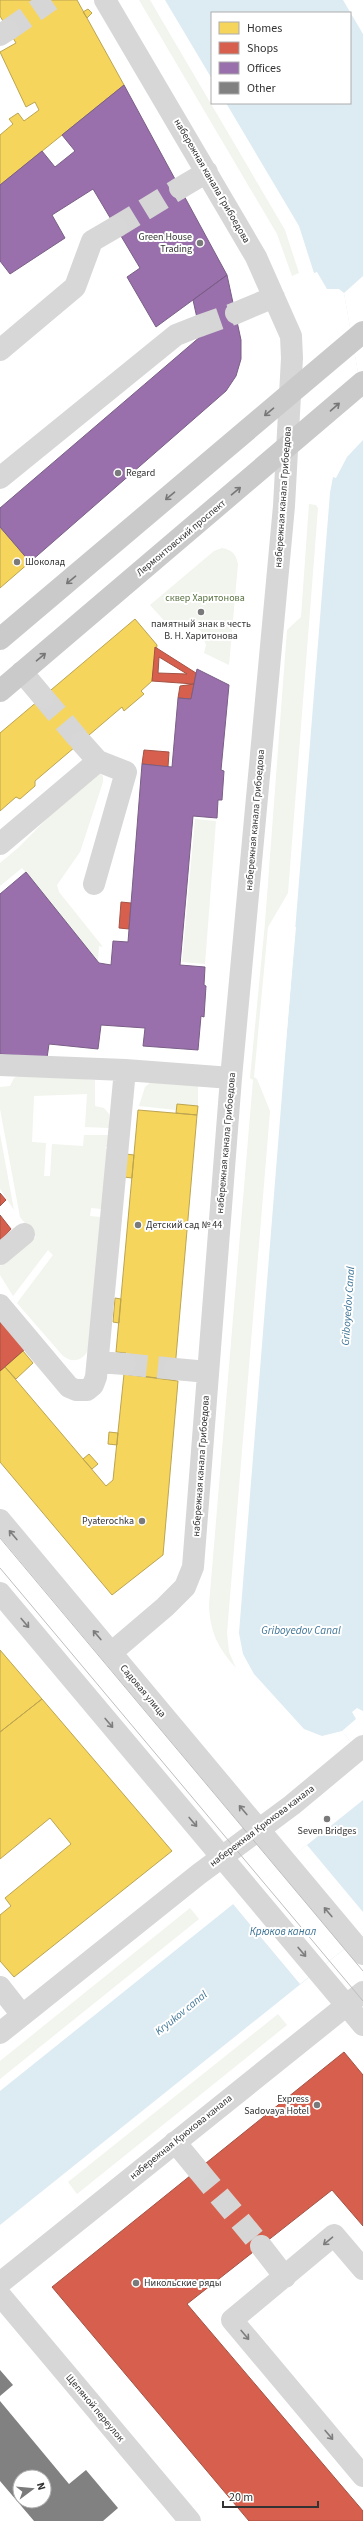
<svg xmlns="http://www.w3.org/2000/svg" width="363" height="2521" viewBox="0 0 363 2521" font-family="'Source Sans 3',sans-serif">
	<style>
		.green { fill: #f1f5ed }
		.water { fill: #ddebf3 }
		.pier { fill: #fff }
		.homes { fill: #f6d55c; stroke: #bca450 }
		.shops { fill: #d6604d; stroke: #a55245; fill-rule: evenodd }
		.offices { fill: #9970ab; stroke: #7a5e87 }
		.building { fill: #818181; fill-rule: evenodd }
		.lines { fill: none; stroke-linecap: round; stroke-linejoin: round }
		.minor-tunnel { stroke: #d6d6d6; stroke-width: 22; stroke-dasharray: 22 11; stroke-linecap: butt }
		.minor { stroke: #d7d7d7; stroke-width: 22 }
		.major { stroke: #cacaca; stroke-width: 22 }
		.tram { stroke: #bebebe; stroke-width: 1 }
		.oneway { stroke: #777 }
		.oneway2 { stroke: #7d7d7d }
		.poi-dot { fill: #7a7a7a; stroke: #fff; stroke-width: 1.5 }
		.labels { text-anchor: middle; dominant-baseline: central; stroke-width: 4; stroke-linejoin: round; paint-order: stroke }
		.street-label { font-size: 10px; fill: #333; stroke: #fff }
		.poi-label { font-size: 10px; fill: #333; stroke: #fff; text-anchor: start }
		.park-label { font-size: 10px; fill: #56703f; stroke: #fff }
		.water-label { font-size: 11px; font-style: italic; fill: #3f7597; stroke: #fff }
	</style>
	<rect width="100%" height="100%" fill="#fff"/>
	<path class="green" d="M139,0H150L285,230L299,273L292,276L277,234Z
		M309,504L316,505L318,508L288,893L268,927L254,1077L257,1079L270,1111L227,1633L229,1652L236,1668C218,1648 210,1632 209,1605L253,1080L250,1078L265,923L287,630L301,617Z
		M222,548C232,550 236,554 238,564L229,665L204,653L206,645L201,631L186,622L169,626L150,605L214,551Z
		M97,771L103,776V782L80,852L57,885L59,892L103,947L99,946L98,961L22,868L0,886V863L18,848L92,773Z
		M195,819L216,821L205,964L182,962Z
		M22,1074L95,1080V1106L104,1108L109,1114V1128L85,1127L87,1094L34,1096L32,1142L46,1143L44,1176H50L52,1144L83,1146L84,1135H109L107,1147H105L107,1150L102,1209L91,1208L90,1216L101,1217L89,1348C84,1360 74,1364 63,1356L17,1303L53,1255L48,1250L13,1296L0,1275V1266L36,1237L20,1217L0,1109V1087L10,1086L14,1078Z
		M151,1082L198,1086V1106L177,1104L176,1110L139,1106L145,1087Z
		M0,1134L14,1210L0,1189Z
		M190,1908L199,1919L0,2079V2061Z
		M278,2014L287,2025L77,2194L68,2182Z"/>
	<path class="water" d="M165,0H343L363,34V401L344,293L339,289H327L317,272L314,273L299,226L226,103H350V13H212V79Z
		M363,440V1758L342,1731L322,1736L304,1729L254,1674L243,1654L239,1633L330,493L333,477L336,478L347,457Z
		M363,1800V1934L0,2225V2091Z"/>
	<path class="pier" d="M363,276V401L344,293Z
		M294,927H296L283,1075H281Z
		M357,1708L363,1711V1758L342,1731L356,1719L352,1712Z
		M307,1845L363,1912V1934L300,1984L233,1904Z"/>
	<path class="homes" d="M0,0H77L124,85L0,185V135L13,124L9,119L18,113L24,121L39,110L35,102L26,107L0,52L16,43L0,16Z
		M88,9L92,13L87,18L83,12Z
		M0,527L30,562L0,588Z
		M135,619L157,645L152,681L141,691L144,694L124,711L122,707L35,781V786L20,799L16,797L0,811V733Z
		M177,1104L198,1106L197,1115L176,1113Z
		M138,1110L197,1115L174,1380L124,1374L126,1353L116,1352Z
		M126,1154L134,1155L132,1178L124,1177Z
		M115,1298L121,1299L119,1323L113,1322Z
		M23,1351L33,1363L16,1379L5,1367Z
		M5,1367L106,1486L113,1480L124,1374L178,1381L163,1555L112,1595L0,1462V1371Z
		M109,1432L118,1433L117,1445L108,1444Z
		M89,1454L98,1464L92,1469L83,1459Z
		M0,1650L42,1699L0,1732Z
		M42,1699L172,1851L14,1977L0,1961V1915L11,1906L5,1898L71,1844L50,1818L0,1859V1732Z"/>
	<path class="shops" d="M155,647L196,673L194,684L152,681ZM159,657L187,674L158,673Z
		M194,684L191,699L178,698L180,686Z
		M144,750L169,752L168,767L142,764Z
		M121,902L131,903L129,929L119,928Z
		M0,1193L6,1200L0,1206Z
		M0,1215L11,1229L0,1241Z
		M0,1320L25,1349L0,1371Z
		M344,2052L363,2075V2226L332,2190L187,2304L363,2511V2521H249L52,2287Z"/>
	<path class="offices" d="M124,85L227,275L156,327L127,277L140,268L93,189L52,215L65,238L10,274L0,261V185L42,151L55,167L75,151L62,135Z
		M227,275L241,340V359L236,376L226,391L30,562L0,527V508L201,336L193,300Z
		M197,669L229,685L221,770L224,771L222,800H218L217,818L193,816L180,965L205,967L204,985L206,986L204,1017L201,1016L198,1050L143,1046L145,1028L101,1025L98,1049L49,1044L47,1058L0,1054V894L26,872L99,963L111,965L113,941L128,942L142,764L172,767L178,698L191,699Z"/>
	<path class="building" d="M0,2370L13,2385L0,2396Z
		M0,2401L69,2484L86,2470L118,2508L103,2521H34L0,2481ZM20,2477H44V2501H20Z"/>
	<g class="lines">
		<path class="minor-tunnel" d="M8,30L51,0
			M116,227L180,188
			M199,326L236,313
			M43,697L81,742
			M125,1364L175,1369
			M198,2170L261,2246"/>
		<path class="minor" d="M105,0L256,257L291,336L292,358L284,506L231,1078L193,1567L185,1587L165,1607L111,1653
			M0,35L8,30
			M180,188L207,172
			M236,313L274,297
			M0,350L75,287L92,241L116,227
			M0,478L176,335L199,326
			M22,672L43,697
			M81,742L98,761L126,772L94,884
			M0,844L98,761
			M0,1065L125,1070
			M0,1254L24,1234
			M0,1305L69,1387L76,1390H87L93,1385L96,1377L125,1070L231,1078
			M98,1362L125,1364
			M175,1369L208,1372
			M0,1520L363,1954
			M0,1593L363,2025
			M0,1987L22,2015
			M0,2033L199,1874L292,1805L363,1746
			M175,2142L198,2170
			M261,2246L285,2277
			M363,2269L334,2235L232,2320L363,2476
			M0,2283L363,1992
			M0,2295L190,2521"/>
		<path class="major" d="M0,639L363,332
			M0,691L363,382"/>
		<path class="tram" d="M0,1538L363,1971
			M0,1568L363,2001"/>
	</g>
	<defs><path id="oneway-shaft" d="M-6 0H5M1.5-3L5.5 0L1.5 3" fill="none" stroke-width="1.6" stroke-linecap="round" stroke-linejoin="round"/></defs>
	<g class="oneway">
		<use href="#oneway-shaft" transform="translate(335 407) rotate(-41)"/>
		<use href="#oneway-shaft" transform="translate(269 412) rotate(140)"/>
		<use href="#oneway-shaft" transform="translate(236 491) rotate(-40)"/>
		<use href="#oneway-shaft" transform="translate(170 496) rotate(140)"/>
		<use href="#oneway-shaft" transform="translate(71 580) rotate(140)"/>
		<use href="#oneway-shaft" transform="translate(41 657) rotate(-40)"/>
	</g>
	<g class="oneway2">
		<use href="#oneway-shaft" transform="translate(13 1535) rotate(-130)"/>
		<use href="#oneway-shaft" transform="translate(25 1623) rotate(50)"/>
		<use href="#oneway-shaft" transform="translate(97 1635) rotate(-130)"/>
		<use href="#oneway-shaft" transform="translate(109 1723) rotate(50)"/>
		<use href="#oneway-shaft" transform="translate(243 1810) rotate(-130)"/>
		<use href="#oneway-shaft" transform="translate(193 1822) rotate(50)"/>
		<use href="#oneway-shaft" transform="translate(328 1912) rotate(-130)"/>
		<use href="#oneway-shaft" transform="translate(302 1952) rotate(50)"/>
		<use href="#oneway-shaft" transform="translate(328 2241) rotate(140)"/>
		<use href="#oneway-shaft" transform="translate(245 2335) rotate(50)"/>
		<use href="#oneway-shaft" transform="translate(329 2435) rotate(50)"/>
	</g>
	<g class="poi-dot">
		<circle cx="200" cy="243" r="4"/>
		<circle cx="118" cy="473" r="4"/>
		<circle cx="17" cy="562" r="4"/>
		<circle cx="201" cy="612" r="4"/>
		<circle cx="138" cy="1225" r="4"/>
		<circle cx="142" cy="1521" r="4"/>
		<circle cx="327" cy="1819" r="4"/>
		<circle cx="317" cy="2105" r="4"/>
		<circle cx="136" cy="2283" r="4"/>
	</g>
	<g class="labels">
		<g class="street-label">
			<text transform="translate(212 181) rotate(60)">набережная канала Грибоедова</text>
			<text transform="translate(283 497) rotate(-86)">набережная канала Грибоедова</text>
			<text transform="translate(181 538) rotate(-40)">Лермонтовский проспект</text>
			<text transform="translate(255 820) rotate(-85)">набережная канала Грибоедова</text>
			<text transform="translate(226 1143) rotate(-85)">набережная канала Грибоедова</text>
			<text transform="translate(201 1466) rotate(-86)">набережная канала Грибоедова</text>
			<text transform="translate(143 1691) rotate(50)">Садовая улица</text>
			<text transform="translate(262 1826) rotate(-37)">набережная Крюкова канала</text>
			<text transform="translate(181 2137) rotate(-39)">набережная Крюкова канала</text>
			<text transform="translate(95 2408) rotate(50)">Щепяной переулок</text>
		</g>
		<g class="poi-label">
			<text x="192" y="237" text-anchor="end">Green House<tspan x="192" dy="12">Trading</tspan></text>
			<text x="126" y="473">Regard</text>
			<text x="25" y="562">Шоколад</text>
			<text x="201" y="624" text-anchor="middle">памятный знак в честь<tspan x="201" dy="12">В. Н. Харитонова</tspan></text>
			<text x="146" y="1225">Детский сад № 44</text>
			<text x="134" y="1521" text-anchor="end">Pyaterochka</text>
			<text x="327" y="1831" text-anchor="middle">Seven Bridges</text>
			<text x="309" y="2099" text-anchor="end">Express<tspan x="309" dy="12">Sadovaya Hotel</tspan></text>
			<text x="144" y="2283">Никольские ряды</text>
		</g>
		<g class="park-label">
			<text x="205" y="598">сквер Харитонова</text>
		</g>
		<g class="water-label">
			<text transform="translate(348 1306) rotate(-86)">Griboyedov Canal</text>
			<text x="301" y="1630">Griboyedov Canal</text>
			<text x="283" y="1931">Крюков канал</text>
			<text transform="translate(181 2013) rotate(-39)">Kryukov canal</text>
		</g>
	</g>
	<rect x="211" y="12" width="140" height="92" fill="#ffffff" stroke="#adadad"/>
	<rect x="219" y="22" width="20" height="12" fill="#f6d55c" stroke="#adadad"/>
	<text x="247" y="32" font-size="12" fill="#333333">Homes</text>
	<rect x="219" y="42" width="20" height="12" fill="#d6604d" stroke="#adadad"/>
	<text x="247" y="52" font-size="12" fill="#333333">Shops</text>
	<rect x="219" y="62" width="20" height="12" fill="#9970ab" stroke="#adadad"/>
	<text x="247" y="72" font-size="12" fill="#333333">Offices</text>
	<rect x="219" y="82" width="20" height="12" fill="#818181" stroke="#adadad"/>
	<text x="247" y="92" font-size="12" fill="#333333">Other</text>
	<g transform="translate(32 2489) rotate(74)"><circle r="19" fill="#ffffff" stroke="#adadad"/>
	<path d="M0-3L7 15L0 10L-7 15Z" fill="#7a7a7a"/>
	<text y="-6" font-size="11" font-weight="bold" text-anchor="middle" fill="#333333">N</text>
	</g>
	<path d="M223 2501v6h95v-6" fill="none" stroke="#333333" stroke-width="2"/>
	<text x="229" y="2501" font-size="12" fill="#333333" stroke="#ffffff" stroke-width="3" paint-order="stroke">20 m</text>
</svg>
